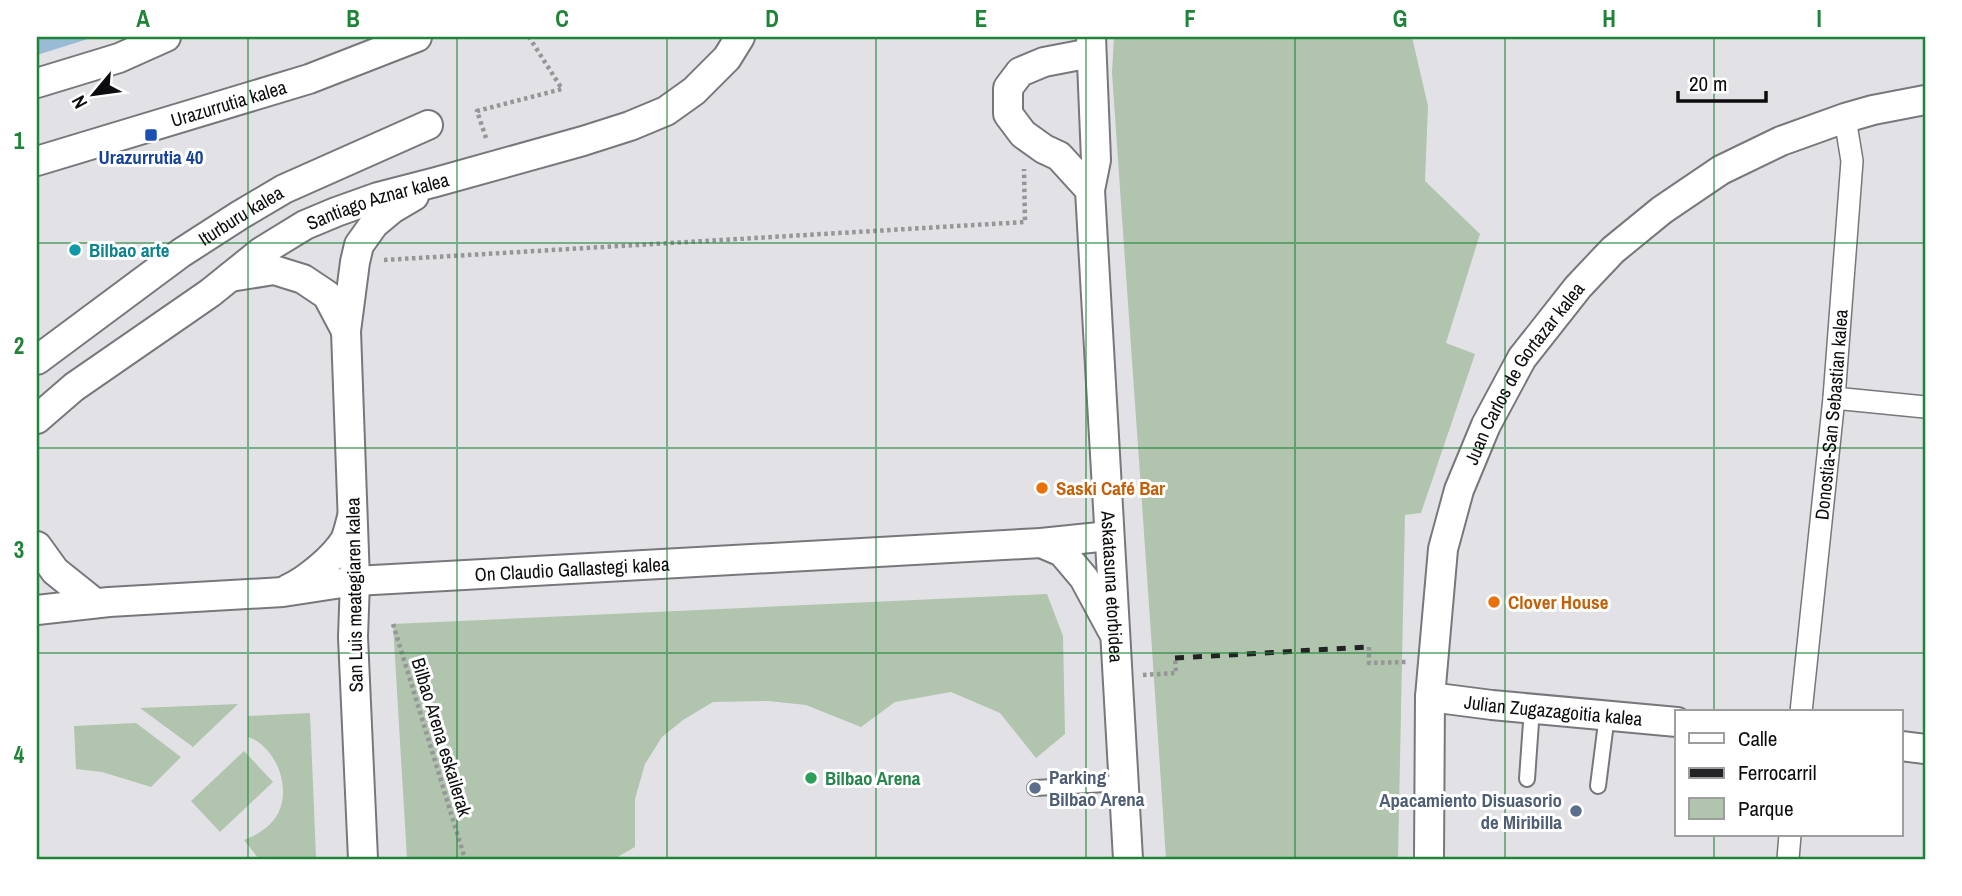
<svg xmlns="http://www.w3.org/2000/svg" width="1962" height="896" viewBox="0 0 1962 896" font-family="'Archivo Narrow',sans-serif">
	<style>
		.green { fill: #b0c4ae }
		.water { fill: #99bbd5 }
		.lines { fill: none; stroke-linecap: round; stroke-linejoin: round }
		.service-casing { stroke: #78787c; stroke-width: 18 }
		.pedestrian-casing { stroke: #78787c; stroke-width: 24 }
		.minor-casing { stroke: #78787c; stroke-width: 32 }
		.path { stroke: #969699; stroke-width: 4.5; stroke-dasharray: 3.5 3.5; stroke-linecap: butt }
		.service { stroke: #fff; stroke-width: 14 }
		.pedestrian { stroke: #fff; stroke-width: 21 }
		.minor { stroke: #fff; stroke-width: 28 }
		.rail { stroke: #232325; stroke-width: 5; stroke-dasharray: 9 9; stroke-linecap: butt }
		.grid { fill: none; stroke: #1f8438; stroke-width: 2; stroke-opacity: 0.55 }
		.transit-dot { fill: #1a4fb4; stroke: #fff; stroke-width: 2.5 }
		.culture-dot { fill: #0f9aa8; stroke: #fff; stroke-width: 2.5 }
		.food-dot { fill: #e8710a; stroke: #fff; stroke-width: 2.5 }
		.leisure-dot { fill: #2e9e5b; stroke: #fff; stroke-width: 2.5 }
		.service-dot { fill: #5c6f8a; stroke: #fff; stroke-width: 2.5 }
		.labels { text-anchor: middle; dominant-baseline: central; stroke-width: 6; stroke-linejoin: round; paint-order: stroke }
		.street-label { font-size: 19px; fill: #0d0d0f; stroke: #fff }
		.transit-label { font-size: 19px; font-weight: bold; fill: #164399; stroke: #fff }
		.culture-label { font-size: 19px; font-weight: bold; fill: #0d838f; stroke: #fff; text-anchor: start }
		.food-label { font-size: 19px; font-weight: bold; fill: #c56008; stroke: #fff; text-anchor: start }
		.service-label { font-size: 19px; font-weight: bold; fill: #4e5e75; stroke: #fff; text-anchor: start }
		.leisure-label { font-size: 19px; font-weight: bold; fill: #27864d; stroke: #fff; text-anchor: start }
		.neatline { fill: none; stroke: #1f8438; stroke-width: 2.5 }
		.grid-label { font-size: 23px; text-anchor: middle; font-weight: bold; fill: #1f8438 }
	</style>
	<rect width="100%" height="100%" fill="#e2e2e6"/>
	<path class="green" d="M1114,37H1412L1428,106L1425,181L1480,234L1446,343L1475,354L1421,513L1405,515L1398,859H1166C1149,597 1130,335 1112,73Z
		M1047,594L1063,636L1065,734L1036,758L1000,713L951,692L895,702L861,727L806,705L768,701L713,702L683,720L662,737L645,764L635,799V847L614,859H407L393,624Z
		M238,704L193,747L140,708Z
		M310,713L316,857L259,859L244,840C259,834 274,825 280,809C290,783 274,745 248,737V716Z
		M136,723L181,757L151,787L102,772L76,769L74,726Z
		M244,751L273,782L220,832L191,801Z"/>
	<path class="water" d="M37,37H94L37,55Z"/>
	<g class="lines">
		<defs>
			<path id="service" d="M1527,779L1532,708
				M1598,786L1607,715
				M1035,788L1124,783"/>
			<g id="pedestrian">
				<path d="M1834,398L1925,407"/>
				<path id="s1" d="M1801,712L1834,398L1852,161L1845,118"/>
				<path d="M1788,859L1790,835"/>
			</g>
			<g id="minor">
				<path id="s2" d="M1091,37L1096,160L1090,190L1128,859"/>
				<path d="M37,83L119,58L166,37"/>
				<path id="s3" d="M37,161L309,79L417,37"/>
				<path d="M1090,190L1059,156L1044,149L1023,134L1008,114V88L1020,72L1044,62L1091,53"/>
				<path d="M230,277L274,270L303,279L327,295L346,331"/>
				<path id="s4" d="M37,360L181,253L240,215L284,189L428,125"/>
				<path id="s5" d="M37,419L74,387L210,293L261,252L305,225L336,212L378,197L436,182L583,141L630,126L666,111L694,91L727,58L740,37"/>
				<path d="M1041,543L1062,552L1084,578L1112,630"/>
				<path d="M37,546L55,571L95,603"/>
				<path d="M288,589C307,580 334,558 345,540C348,534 350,524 352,517"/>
				<path id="s6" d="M37,610L109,602L283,592L355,581L1041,543L1109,536"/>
				<path id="s7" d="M1430,697L1492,705L1677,722"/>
				<path d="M1901,746L1925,749"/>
				<path d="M363,859L353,637L355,581L346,331L355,262L359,245L374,224L392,209L414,196"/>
				<path id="s8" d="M1429,859L1430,697L1443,549L1459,490L1486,425L1522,358L1578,287L1613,250L1662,210L1721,170L1781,141L1845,118L1873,110L1925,100"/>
			</g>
		</defs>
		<use href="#service" class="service-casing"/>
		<use href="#pedestrian" class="pedestrian-casing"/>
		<use href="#minor" class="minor-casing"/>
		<path class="path" d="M486,138L477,111L562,89L529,37
			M384,260L1025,222L1024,169
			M393,624L465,859
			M1369,647V663L1406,662
			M1143,675L1176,673L1175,658"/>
		<use href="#service" class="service"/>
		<use href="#pedestrian" class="pedestrian"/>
		<use href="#minor" class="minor"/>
		<path class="rail" d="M1175,658L1369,647"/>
	</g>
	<path class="grid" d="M248,37V859M457,37V859M667,37V859M876,37V859M1086,37V859M1295,37V859M1505,37V859M1714,37V712M37,243H1925M37,448H1925M37,653H1925M1714,835V859"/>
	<rect class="transit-dot" x="144" y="128" width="14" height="14" rx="3.5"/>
	<circle class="culture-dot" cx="75" cy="250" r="7"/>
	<g class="food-dot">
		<circle cx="1042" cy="488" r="7"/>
		<circle cx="1494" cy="602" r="7"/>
	</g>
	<circle class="leisure-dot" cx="811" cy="778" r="7"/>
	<g class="service-dot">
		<circle cx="1035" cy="788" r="7"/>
		<circle cx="1576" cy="811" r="7"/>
	</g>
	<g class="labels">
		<g class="street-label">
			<text stroke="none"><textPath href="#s3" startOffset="200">Urazurrutia kalea</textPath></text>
			<text stroke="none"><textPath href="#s5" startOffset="408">Santiago Aznar kalea</textPath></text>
			<text stroke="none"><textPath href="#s4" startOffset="250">Iturburu kalea</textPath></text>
			<text stroke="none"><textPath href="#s8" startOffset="506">Juan Carlos de Gortazar kalea</textPath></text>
			<text stroke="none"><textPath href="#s1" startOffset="299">Donostia-San Sebastian kalea</textPath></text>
			<text stroke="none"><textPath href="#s6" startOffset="537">On Claudio Gallastegi kalea</textPath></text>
			<text stroke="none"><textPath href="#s2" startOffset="551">Askatasuna etorbidea</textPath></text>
			<text transform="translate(354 595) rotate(-91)">San Luis meategiaren kalea</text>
			<text stroke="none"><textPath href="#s7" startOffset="124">Julian Zugazagoitia kalea</textPath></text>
			<text transform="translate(442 737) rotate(73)">Bilbao Arena eskailerak</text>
		</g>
		<g class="transit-label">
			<text x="151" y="157">Urazurrutia 40</text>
		</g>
		<g class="culture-label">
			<text x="89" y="250">Bilbao arte</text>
		</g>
		<g class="food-label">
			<text x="1056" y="488">Saski Café Bar</text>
			<text x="1508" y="602">Clover House</text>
		</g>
		<g class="service-label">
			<text x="1049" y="777">Parking<tspan x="1049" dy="22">Bilbao Arena</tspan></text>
			<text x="1562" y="800" text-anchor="end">Apacamiento Disuasorio<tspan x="1562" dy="22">de Miribilla</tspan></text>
		</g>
		<g class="leisure-label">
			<text x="825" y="778">Bilbao Arena</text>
		</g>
	</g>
	<rect width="1962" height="896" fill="none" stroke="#ffffff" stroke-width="77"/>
	<rect x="1675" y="710" width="228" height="126" fill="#ffffff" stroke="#9e9e9f" stroke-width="2"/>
	<rect x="1689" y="733" width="35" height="10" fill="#ffffff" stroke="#9e9e9f" stroke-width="2"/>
	<text x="1738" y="746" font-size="21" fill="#0d0d0f">Calle</text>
	<rect x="1689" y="768" width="35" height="10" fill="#232325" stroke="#9e9e9f" stroke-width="2"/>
	<text x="1738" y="780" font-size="21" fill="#0d0d0f">Ferrocarril</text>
	<rect x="1689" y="798" width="35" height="21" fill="#b0c4ae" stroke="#9e9e9f" stroke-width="2"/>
	<text x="1738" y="816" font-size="21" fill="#0d0d0f">Parque</text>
	<g transform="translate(94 94) rotate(241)" stroke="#ffffff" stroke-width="5" paint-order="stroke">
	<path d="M0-5L12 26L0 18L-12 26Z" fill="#0d0d0f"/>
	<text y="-10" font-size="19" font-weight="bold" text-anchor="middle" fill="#0d0d0f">N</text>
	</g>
	<path d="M1678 91v10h88v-10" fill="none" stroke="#0d0d0f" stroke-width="3.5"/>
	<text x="1689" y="91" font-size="21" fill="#0d0d0f" stroke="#ffffff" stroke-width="5" paint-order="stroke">20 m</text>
	<rect x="38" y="38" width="1886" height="820" class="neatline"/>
	<g class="grid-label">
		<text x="143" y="27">A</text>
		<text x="353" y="27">B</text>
		<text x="562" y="27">C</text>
		<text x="772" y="27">D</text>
		<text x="981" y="27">E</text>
		<text x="1190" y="27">F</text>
		<text x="1400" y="27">G</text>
		<text x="1609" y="27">H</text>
		<text x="1819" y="27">I</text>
		<text x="19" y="149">1</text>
		<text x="19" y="354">2</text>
		<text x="19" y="558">3</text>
		<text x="19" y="763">4</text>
	</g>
</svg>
